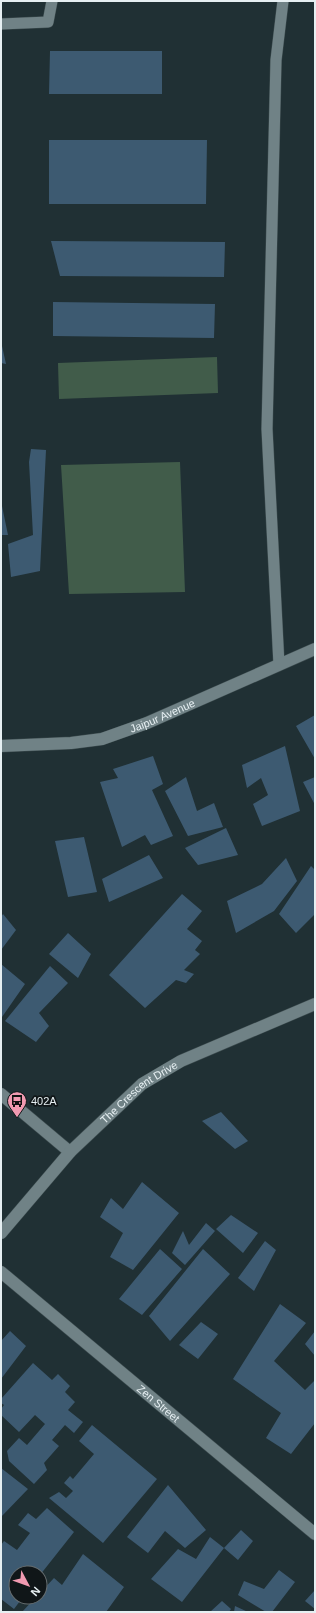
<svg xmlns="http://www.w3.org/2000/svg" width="316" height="1613" viewBox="0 0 316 1613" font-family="Helvetica,sans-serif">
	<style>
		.green { fill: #415c4a }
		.building { fill: #3d5a71 }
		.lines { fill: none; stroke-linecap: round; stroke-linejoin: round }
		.service-casing { stroke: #3d4c4f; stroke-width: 12 }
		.minor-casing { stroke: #3d4c4f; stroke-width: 13 }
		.service { stroke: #708286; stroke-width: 11 }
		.minor { stroke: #708286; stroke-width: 12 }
		.labels { text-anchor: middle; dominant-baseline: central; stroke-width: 3.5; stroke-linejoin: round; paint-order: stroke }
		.street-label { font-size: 11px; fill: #e6eff2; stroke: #101618 }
		.poi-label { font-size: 11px; fill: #e6eff2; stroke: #101618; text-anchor: start }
	</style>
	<rect width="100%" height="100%" fill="#203034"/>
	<path class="green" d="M217,357L218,393L59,399L58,363Z
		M180,462L185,592L69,594L61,465Z"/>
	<path class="building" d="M50,51H162V94H49Z
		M49,140H207L206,204H49Z
		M51,241L225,242L224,277L60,276Z
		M53,302L215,304L214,338L53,336Z
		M1,346H2L6,364L1,363Z
		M31,449L46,450L40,571L11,577L8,544L33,535L29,462Z
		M1,506H2L8,535H1Z
		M315,715V759L296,726Z
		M285,746L300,811L262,826L253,804L268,795L261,778L247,788L242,765Z
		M153,756L163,784L152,790L173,836L151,845L145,835L122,847L100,782L118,778L113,769Z
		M186,777L197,811L214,803L223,827L188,836L165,791Z
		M315,777V805L303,782Z
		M226,828L238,855L198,865L185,848Z
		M84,837L97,892L68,897L55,841Z
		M149,855L163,878L109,902L102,879Z
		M286,858L297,881L274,911L236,933L227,901L262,884Z
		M311,866L315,870V914L296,933L279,914Z
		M182,894L202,911L187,929L202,941L195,950L200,954L184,970L194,974L186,983L176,980L145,1008L109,975Z
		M3,914L16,930L1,950V917Z
		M68,933L91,954L78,978L49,954Z
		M1,964L25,984L2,1017L1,1016Z
		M50,966L68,983L39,1013L49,1026L36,1042L5,1021Z
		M221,1112L248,1141L235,1149L202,1121Z
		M142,1182L179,1213L133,1270L110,1257L123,1233L100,1217L111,1198L123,1209Z
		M231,1215L258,1233L243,1253L216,1229Z
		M206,1223L215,1231L185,1265L172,1253L183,1231L189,1245Z
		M265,1241L276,1250L254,1291L238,1278Z
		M160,1249L182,1269L142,1315L119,1299Z
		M203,1249L230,1274L170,1341L149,1316Z
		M280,1304L306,1323L274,1361L305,1390L315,1380V1423L291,1454L266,1438L281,1413L233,1379Z
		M201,1322L218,1334L198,1359L179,1345Z
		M10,1331L26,1346L1,1379V1341Z
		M315,1331V1356L305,1344Z
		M33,1363L52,1380L58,1374L70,1386L65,1392L75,1402L68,1410L83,1422L74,1433L65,1425L52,1440L59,1446L44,1463L47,1470L34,1484L9,1461L7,1451L19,1438L27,1445L45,1424L35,1415L19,1432L1,1415V1409L4,1405L1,1403V1399Z
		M92,1425L157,1479L103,1543L49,1498L59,1492L66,1498L73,1491L64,1483L70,1476L73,1479L94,1454L79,1441Z
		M1,1468L28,1489L1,1517Z
		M168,1485L206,1530L185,1548L165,1531L148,1553L127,1537Z
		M47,1508L74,1532L40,1575V1573H16V1597H23L14,1609L1,1599V1545L4,1541L17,1550L30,1533L18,1525L28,1513L36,1519Z
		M241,1530L253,1541L238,1560L224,1548Z
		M210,1537L224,1548L182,1602L151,1579L178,1549L196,1559Z
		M83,1554L124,1587L106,1612H22L36,1597H40V1593L54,1578L62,1585Z
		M279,1570L295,1582L272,1612H266L238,1595L244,1581L264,1589Z
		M315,1590V1609L305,1601Z
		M222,1601L231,1609L229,1612H210Z
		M235,1606L248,1612H234Z"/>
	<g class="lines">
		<defs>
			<path id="service" d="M1,24L48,22L52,1
				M279,665L267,429L276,60L283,1"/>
			<g id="minor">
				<path id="s1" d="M1,746L71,743L102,739L147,723L315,649"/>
				<path d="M1,1094L70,1152"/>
				<path id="s2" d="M1,1233L70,1152L142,1084L181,1061L315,1004"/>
				<path id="s3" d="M1,1272L315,1534"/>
			</g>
		</defs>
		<use href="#service" class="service-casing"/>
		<use href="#minor" class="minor-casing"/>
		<use href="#service" class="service"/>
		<use href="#minor" class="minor"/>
	</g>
	<defs>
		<symbol id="bus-pin" viewBox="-11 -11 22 30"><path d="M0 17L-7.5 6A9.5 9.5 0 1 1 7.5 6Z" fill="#f19ab1" stroke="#101618"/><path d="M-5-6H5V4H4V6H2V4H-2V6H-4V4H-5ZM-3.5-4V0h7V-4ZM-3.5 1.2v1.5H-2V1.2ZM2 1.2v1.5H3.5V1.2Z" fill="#111"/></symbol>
	</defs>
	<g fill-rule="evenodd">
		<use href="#bus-pin" x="6" y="1090" width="22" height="30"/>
	</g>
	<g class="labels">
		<g class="street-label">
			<text stroke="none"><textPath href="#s1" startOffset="166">Jaipur Avenue</textPath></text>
			<text stroke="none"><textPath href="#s2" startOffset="198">The Crescent Drive</textPath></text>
			<text stroke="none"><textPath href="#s3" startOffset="205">Zen Street</textPath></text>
		</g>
		<g class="poi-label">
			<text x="31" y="1101">402A</text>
		</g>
	</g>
	<rect width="316" height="1613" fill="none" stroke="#e6eff2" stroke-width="4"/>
	<g transform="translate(28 1585) rotate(131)"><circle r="19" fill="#101618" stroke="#666d6f"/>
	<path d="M0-3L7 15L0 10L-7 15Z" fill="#f19ab1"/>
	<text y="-6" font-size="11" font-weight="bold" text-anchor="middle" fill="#e6eff2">N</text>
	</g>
</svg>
